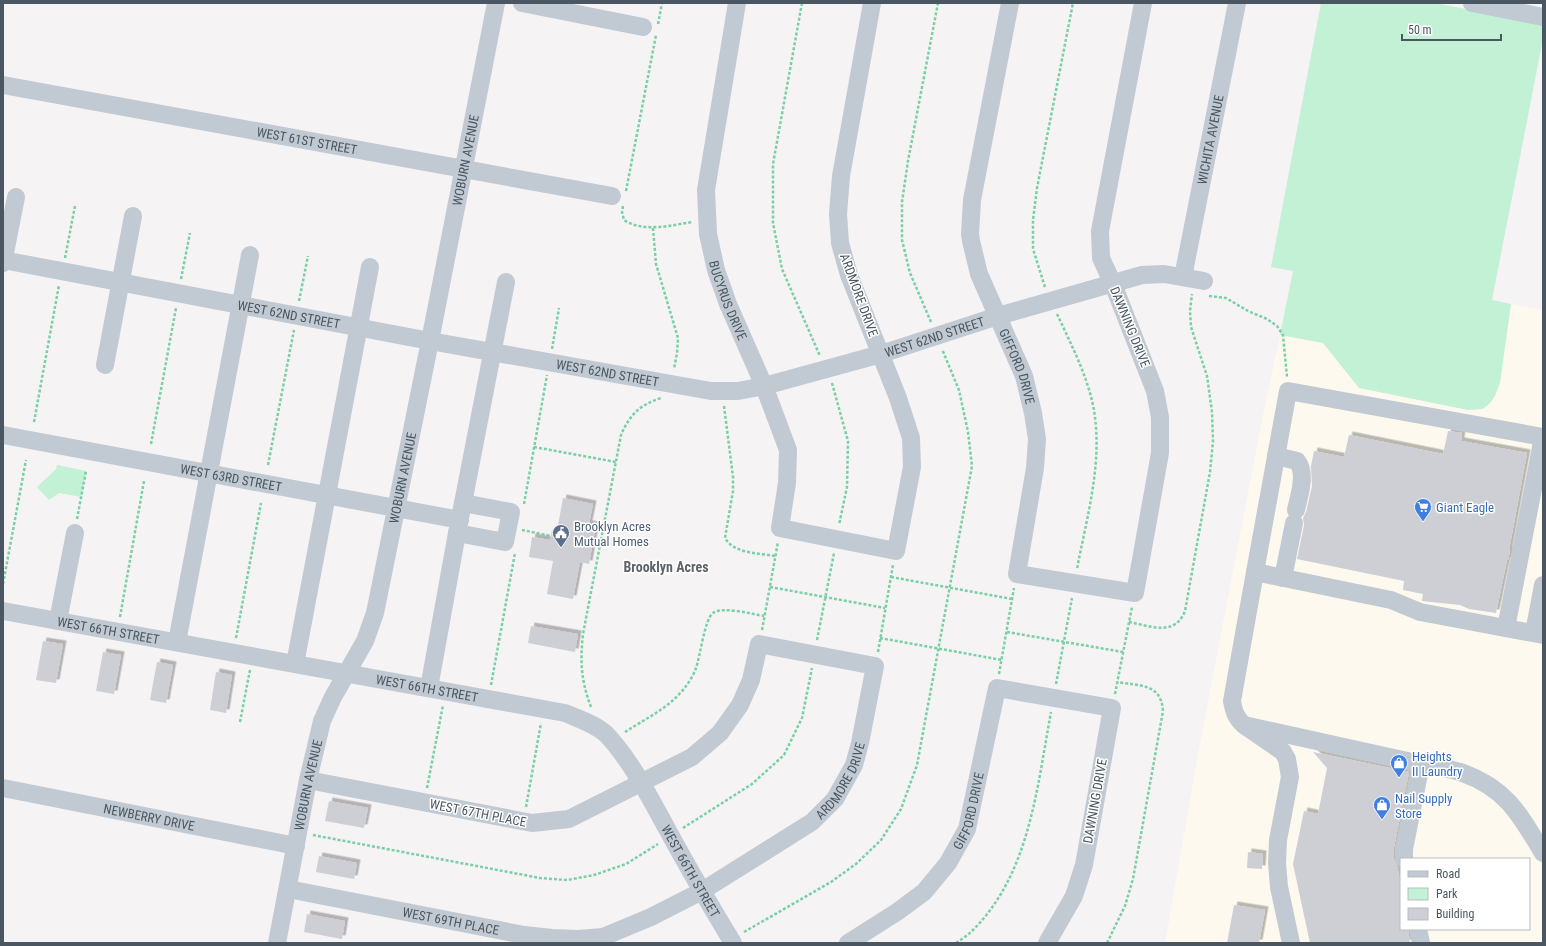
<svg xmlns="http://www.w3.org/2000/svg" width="1546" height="946" viewBox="0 0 1546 946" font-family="'Roboto Condensed',sans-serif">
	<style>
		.commercial { fill: #fdf9ef; fill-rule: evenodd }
		.green { fill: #c3f1d5 }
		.building { fill: #cdcfd5; filter: url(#shadow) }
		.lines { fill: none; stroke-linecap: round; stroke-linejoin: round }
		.path { stroke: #7ad0a6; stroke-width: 2.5; stroke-dasharray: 3 2; stroke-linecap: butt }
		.minor { stroke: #c1cad2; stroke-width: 18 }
		.labels { text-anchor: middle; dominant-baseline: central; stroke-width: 3; stroke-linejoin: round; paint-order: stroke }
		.street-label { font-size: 13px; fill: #4a5661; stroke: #fff }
		.shop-label { font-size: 13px; fill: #366cbe; stroke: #fff; text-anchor: start }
		.service-label { font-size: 13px; fill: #4e5e75; stroke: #fff; text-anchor: start }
		.neighbourhood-label { font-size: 14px; font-weight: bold; fill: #5f6368; stroke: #fff }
	</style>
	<defs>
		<filter id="shadow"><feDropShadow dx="3.5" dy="-3.5" stdDeviation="0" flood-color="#0004"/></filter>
	</defs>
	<rect width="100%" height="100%" fill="#f5f3f3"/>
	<path class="commercial" d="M1511,304L1543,310V943H1165L1198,754L1261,425L1280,335L1323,343L1359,388L1468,410L1482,409L1490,403L1500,383ZM1401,859H1529V929H1401Z"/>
	<path class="green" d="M1321,3H1435L1543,24V39L1492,300L1511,304L1500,383L1495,396L1490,403L1483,409L1468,410L1359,388L1323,343L1280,335L1293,271L1271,267Z
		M57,465L86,471L81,497L59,493L49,500L37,487L56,469Z"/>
	<path class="building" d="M1448,431L1462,433L1461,441L1527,453L1509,550H1510L1508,560H1507L1496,613L1469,609L1460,605L1422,601L1423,594L1403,590L1404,581L1297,559L1304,525L1303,518L1306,512L1312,486L1311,466L1314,451L1344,457L1349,435L1443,454Z
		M563,498L593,504L589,524L596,525L589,564L580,562L573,599L547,594L553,561L529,557L532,537L550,540L552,530L557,531Z
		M531,626L578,634L575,652L528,643Z
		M43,641L63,644L56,683L36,680Z
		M103,652L121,655L114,694L96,691Z
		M157,662L173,665L166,703L150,700Z
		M216,672L232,675L226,713L210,710Z
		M1313,752L1409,772L1394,847V859L1397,866L1401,886V929H1408L1410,943H1310L1293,864L1304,811L1318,814L1327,768Z
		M329,801L368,808L364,828L325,821Z
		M1248,852L1263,854L1262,869L1247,868Z
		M319,856L357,863L354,879L316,872Z
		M1234,905L1265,910L1259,943H1227Z
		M307,914L345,921L342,939L304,932Z"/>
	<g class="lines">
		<path class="path" d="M802,3L773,164V223L782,269L820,356
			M658,24L662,3
			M626,191L656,35
			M623,206L622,212L624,220C644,233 671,225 693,222
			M653,228L656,264L678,338L677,353L674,369
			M65,258L75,206
			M181,279L190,233
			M1045,287L1033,249V220L1037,188L1073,3
			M1209,296L1226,298L1248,311L1267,319L1277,326L1283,335L1287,377
			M299,301L308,256
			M1057,314C1071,344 1086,373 1093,405C1104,459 1087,516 1077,569
			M931,322L910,273L902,240V202L908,161L938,3
			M552,349L559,308
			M832,383L848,441L847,487L839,525
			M724,406L733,477V491L725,538C734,554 759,553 775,556
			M34,422L59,285
			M151,444L176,308
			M534,447L616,462
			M268,465L294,330
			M524,504L547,375
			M77,519L86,471
			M522,530L551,536
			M891,577L1012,599
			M3,584L26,460
			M770,587L885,608
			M120,617L144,481
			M1129,622C1150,626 1175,637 1185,611L1210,472L1213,441L1212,412L1207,376L1191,327L1190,311L1192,294
			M762,630L778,542
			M1007,632L1123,652
			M236,638L261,503
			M880,638L1002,660
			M817,640L834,553
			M878,652L893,565
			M999,674L1014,588
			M1056,684L1072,598
			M491,685L515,553
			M1115,694L1132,607
			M591,707C581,681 580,661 583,634L621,435C630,414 640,405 661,398
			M240,722L250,670
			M625,732C645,719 671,707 686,686C690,681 694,674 696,668C700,657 705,618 713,613C723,606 752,614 764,616
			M427,788L443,705
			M526,807L541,723
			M683,828L752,784L784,755L802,718L812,668
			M313,835L540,878L567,880L594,875L626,864L658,844
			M744,932L831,882L856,864L881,840L901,809L917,765L972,466L968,432L959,390L942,349
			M956,943C962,939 968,935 973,930C1030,873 1037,787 1051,712
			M1107,943L1125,906L1133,879L1163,711C1161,683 1140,686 1117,682"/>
		<g class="minor">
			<path d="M522,3L643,27"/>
			<path id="s1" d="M737,3L706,190L708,234L716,270L728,304L764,386L788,450L787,483L780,528L896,551L912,467L911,438L898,398L849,275L840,243L838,214L841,176L872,3"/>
			<path id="s2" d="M1010,3L972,200L970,234L971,241L979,274L1024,376L1033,413L1037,439L1035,468L1017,574L1135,593L1160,453V417L1155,391L1113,284L1101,258L1100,231L1143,3"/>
			<path d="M1472,3L1543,17"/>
			<path id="s3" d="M3,85L612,196"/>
			<path id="s4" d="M3,260L430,341L711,391H738L764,386L881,354L998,316L1142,275L1164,274L1204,281"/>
			<path d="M3,263L16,197"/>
			<path id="s5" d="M1183,277L1237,3"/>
			<path d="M105,365L133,216"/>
			<path id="s6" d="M3,435L460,520"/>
			<path d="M1276,456L1297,461C1307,473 1299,496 1296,510"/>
			<path d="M463,503L506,282"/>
			<path d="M463,503L511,512L505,542L457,533Z"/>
			<path d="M1255,572L1288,391L1543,437L1506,628"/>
			<path d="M1283,578L1294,523"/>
			<path id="s7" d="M3,611L565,713C579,719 595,724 606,734C630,759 649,796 666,827C687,866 710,905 733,943"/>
			<path d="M58,621L75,533"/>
			<path d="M1534,633L1543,585"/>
			<path d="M177,642L250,255"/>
			<path d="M295,664L370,267"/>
			<path d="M429,688L457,533"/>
			<path d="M1244,725C1236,718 1234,712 1232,701L1255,572L1391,600L1420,612L1543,635"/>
			<path d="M1421,764C1435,767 1450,768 1463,773C1507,789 1520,815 1543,853"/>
			<path id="s8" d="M3,788L296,846"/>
			<path id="s9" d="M288,889L524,935L552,938L578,939L603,937L651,917L702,891L812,822L835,799L854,765L860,743L875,666L759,644L751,680L740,705L720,733L692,757L569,819L532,823L308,780"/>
			<path d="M1418,929L1421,943"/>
			<path id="s10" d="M277,943L308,780L322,721L333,697L365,641L375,613L430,341L496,3"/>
			<path id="s11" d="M848,943L897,912L924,892L948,863L967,829L997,688L1112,708L1084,865L1074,896L1047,943"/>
			<path d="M1291,943L1279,887L1277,863L1278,840L1290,777L1287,759L1283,752L1244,725L1421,764L1404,849V859"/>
		</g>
	</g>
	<defs>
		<symbol id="supermarket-pin" viewBox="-11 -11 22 30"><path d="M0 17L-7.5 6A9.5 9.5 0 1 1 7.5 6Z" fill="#3f7fe0" stroke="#fff"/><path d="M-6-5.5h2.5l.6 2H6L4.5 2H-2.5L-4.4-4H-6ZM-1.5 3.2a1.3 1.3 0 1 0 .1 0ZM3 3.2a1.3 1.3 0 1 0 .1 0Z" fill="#fff"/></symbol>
		<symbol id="civic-pin" viewBox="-11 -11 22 30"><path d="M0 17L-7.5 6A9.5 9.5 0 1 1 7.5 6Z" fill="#5c6f8a" stroke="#fff"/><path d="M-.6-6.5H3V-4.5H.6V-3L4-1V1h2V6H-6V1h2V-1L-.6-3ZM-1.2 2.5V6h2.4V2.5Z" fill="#fff"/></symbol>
		<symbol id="shop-pin" viewBox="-11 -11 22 30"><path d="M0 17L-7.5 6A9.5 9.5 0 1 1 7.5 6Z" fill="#3f7fe0" stroke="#fff"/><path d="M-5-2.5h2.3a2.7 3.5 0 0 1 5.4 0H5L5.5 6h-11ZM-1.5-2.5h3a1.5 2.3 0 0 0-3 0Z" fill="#fff"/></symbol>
	</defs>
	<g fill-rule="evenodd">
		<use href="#supermarket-pin" x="1413" y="497" width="20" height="27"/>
		<use href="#civic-pin" x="551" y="523" width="20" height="27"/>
		<use href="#shop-pin" x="1389" y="753" width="20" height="27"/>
		<use href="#shop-pin" x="1372" y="795" width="20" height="27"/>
	</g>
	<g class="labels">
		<g class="street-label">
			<text stroke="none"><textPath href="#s3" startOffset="309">WEST 61ST STREET</textPath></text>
			<text stroke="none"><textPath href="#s5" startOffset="140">WICHITA AVENUE</textPath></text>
			<text stroke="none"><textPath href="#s10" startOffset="809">WOBURN AVENUE</textPath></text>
			<text transform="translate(859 295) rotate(70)">ARDMORE DRIVE</text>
			<text stroke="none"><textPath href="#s1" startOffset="303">BUCYRUS DRIVE</textPath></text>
			<text stroke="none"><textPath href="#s4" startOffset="291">WEST 62ND STREET</textPath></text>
			<text transform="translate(1130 327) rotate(68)">DAWNING DRIVE</text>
			<text stroke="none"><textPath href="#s4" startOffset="951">WEST 62ND STREET</textPath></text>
			<text stroke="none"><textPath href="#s2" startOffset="376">GIFFORD DRIVE</textPath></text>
			<text stroke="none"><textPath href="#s4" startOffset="615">WEST 62ND STREET</textPath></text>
			<text stroke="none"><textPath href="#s6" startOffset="232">WEST 63RD STREET</textPath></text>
			<text stroke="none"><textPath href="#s10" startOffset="485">WOBURN AVENUE</textPath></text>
			<text stroke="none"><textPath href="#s7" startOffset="107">WEST 66TH STREET</textPath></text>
			<text stroke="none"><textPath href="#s7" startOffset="431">WEST 66TH STREET</textPath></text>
			<text stroke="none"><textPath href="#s9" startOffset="610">ARDMORE DRIVE</textPath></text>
			<text stroke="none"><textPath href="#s10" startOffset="161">WOBURN AVENUE</textPath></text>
			<text transform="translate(1095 801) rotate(-80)">DAWNING DRIVE</text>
			<text stroke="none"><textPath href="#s11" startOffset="186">GIFFORD DRIVE</textPath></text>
			<text transform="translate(478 813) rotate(11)">WEST 67TH PLACE</text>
			<text stroke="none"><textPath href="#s8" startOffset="149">NEWBERRY DRIVE</textPath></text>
			<text stroke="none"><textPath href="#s7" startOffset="779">WEST 66TH STREET</textPath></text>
			<text stroke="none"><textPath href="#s9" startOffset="166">WEST 69TH PLACE</textPath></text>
		</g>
		<g class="shop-label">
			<text x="1436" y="507">Giant Eagle</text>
			<text x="1412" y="756">Heights<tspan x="1412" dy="15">II Laundry</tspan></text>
			<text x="1395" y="798">Nail Supply<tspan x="1395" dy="15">Store</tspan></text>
		</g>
		<g class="service-label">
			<text x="574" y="526">Brooklyn Acres<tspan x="574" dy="15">Mutual Homes</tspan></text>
		</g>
		<g class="neighbourhood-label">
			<text x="666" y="567">Brooklyn Acres</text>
		</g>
	</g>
	<rect width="1546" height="946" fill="none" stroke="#4a5661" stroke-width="8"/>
	<rect x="1400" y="858" width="130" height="72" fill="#ffffff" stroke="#b7bbc0"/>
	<rect x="1408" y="871" width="20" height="6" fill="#c1cad2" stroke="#b7bbc0"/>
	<text x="1436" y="878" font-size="12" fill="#4a5661">Road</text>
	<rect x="1408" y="888" width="20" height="12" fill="#c3f1d5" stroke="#b7bbc0"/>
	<text x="1436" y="898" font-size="12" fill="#4a5661">Park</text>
	<rect x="1408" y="908" width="20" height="12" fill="#cdcfd5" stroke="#b7bbc0"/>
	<text x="1436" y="918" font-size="12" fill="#4a5661">Building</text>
	<path d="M1402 34v6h99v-6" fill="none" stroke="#4a5661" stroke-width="2"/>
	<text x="1408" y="34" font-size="12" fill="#4a5661" stroke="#ffffff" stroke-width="3" paint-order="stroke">50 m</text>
</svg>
